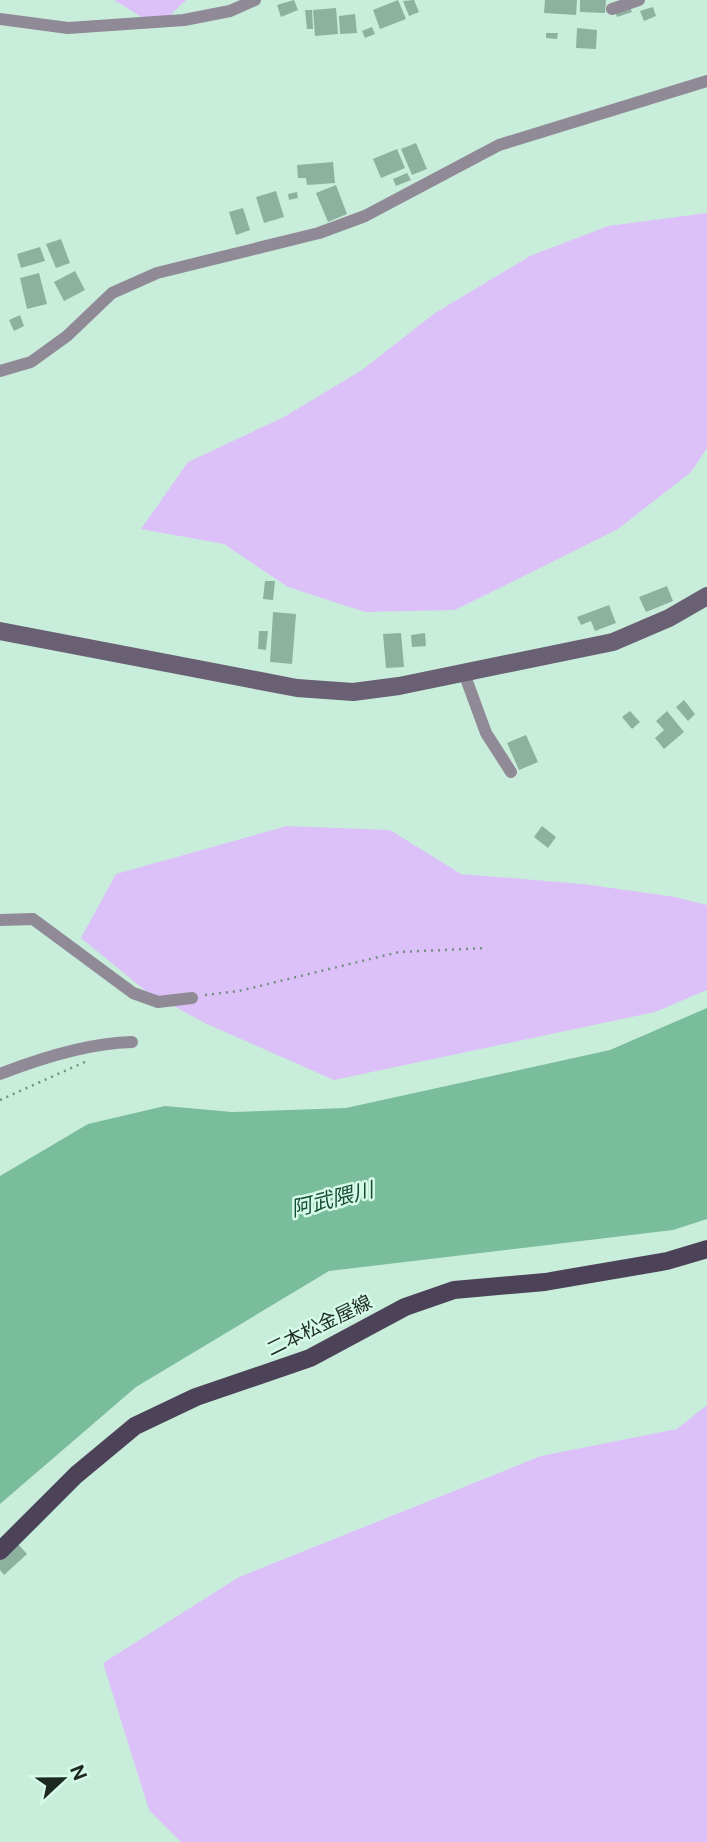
<svg xmlns="http://www.w3.org/2000/svg" width="707" height="1842" viewBox="0 0 707 1842" font-family="'Public Sans','Noto Sans JP',sans-serif">
	<style>
		.green { fill: #dcc1f9 }
		.water { fill: #79bd9d }
		.building { fill: #8eb09f }
		.lines { fill: none; stroke-linecap: round; stroke-linejoin: round }
		.path { stroke: #768f83; stroke-width: 2.5; stroke-dasharray: 2 5; stroke-linecap: butt }
		.street { stroke: #908a97; stroke-width: 12 }
		.secondary { stroke: #696073; stroke-width: 18 }
		.primary { stroke: #4d4359; stroke-width: 18 }
		.labels { text-anchor: middle; dominant-baseline: central; stroke-width: 5; stroke-linejoin: round; paint-order: stroke }
		.street-label { font-size: 19px; fill: #1c2923; stroke: #d6fae8 }
		.water-label { font-size: 21px; font-style: italic; fill: #174d37; stroke: #d6fae8 }
	</style>
	<rect width="100%" height="100%" fill="#c9eddb"/>
	<path class="green" d="M114,0H186L158,27Z
		M707,213V448L691,472L618,529L455,610L365,612L288,587L224,544L141,529L188,462L284,417L362,370L435,313L530,256L608,226Z
		M287,826L390,830L461,874L583,884L675,897L707,905V990L655,1012L334,1080L207,1024L147,992L81,938L116,874Z
		M707,1405V1842H181L149,1810L103,1663L239,1577L541,1456L677,1429Z"/>
	<path class="water" d="M707,1008V1219L673,1230L329,1271L136,1387L0,1504V1176L88,1124L165,1106L232,1112L346,1108L610,1050Z"/>
	<path class="building" d="M294,0L298,10L281,17L277,5Z
		M398,0L406,19L380,29L373,10Z
		M414,0L419,12L409,16L403,1Z
		M545,0H577L576,15L544,13Z
		M580,0H606L605,13L580,12Z
		M630,7L632,12L617,17L615,12Z
		M653,7L656,16L644,21L640,11Z
		M336,8L338,34L315,36L313,10Z
		M305,10H312L313,29H307Z
		M355,14L357,33L340,34L339,16Z
		M372,27L375,34L365,38L362,31Z
		M577,28L597,30L596,49L576,48Z
		M546,33H558L557,39L546,38Z
		M416,143L427,169L412,175L401,149Z
		M397,149L405,168L381,178L373,159Z
		M333,162L335,183L307,185L306,178H298L297,165Z
		M407,173L411,180L396,186L393,179Z
		M336,185L347,214L328,222L316,193Z
		M276,191L284,217L264,223L256,197Z
		M297,192L298,198L289,200L288,194Z
		M243,208L250,230L236,235L229,212Z
		M61,239L70,263L56,268L46,244Z
		M40,247L45,261L21,268L17,254Z
		M75,271L85,290L64,301L54,282Z
		M39,273L47,304L27,309L20,278Z
		M20,315L24,326L14,331L9,320Z
		M265,581H275L273,600L263,599Z
		M667,586L673,601L646,612L639,597Z
		M609,605L616,623L595,631L591,621L581,625L577,617Z
		M273,612L296,614L292,664L270,662Z
		M259,631H268L266,650L258,649Z
		M401,633L404,667L386,668L383,634Z
		M425,633L426,646L412,647L411,635Z
		M684,700L695,714L688,721L676,707Z
		M630,711L640,722L632,729L622,717Z
		M667,711L684,732L664,749L655,738L664,730L656,721Z
		M526,735L538,762L519,770L507,743Z
		M542,826L556,837L548,848L534,837Z
		M17,1543L27,1554L4,1575L0,1570V1559Z"/>
	<g class="lines">
		<path class="path" d="M205,995L239,991L399,952L487,948
			M0,1100L87,1061"/>
		<path class="street" d="M612,9L639,0
			M0,19L68,28L184,20L230,11L255,0
			M0,371L31,362L67,336L112,293L157,273L319,233L365,216L499,145L707,81
			M464,673L486,733L511,772
			M0,920L33,919L133,993L158,1002L192,998
			M0,1074C41,1058 88,1043 132,1042"/>
		<path class="secondary" d="M0,631L297,688L353,692L399,686L613,642L669,618L707,596"/>
		<path class="primary" d="M0,1551L76,1475L135,1426L196,1397L310,1358L405,1307L454,1290L545,1282L667,1261L707,1249"/>
	</g>
	<g class="labels">
		<g class="street-label">
			<text transform="translate(319 1325) rotate(-26)">二本松金屋線</text>
		</g>
		<g class="water-label">
			<text transform="translate(332 1199) rotate(-14)">阿武隈川</text>
		</g>
	</g>
	<g transform="translate(63 1779) rotate(68)" stroke="#d6fae8" stroke-width="5" paint-order="stroke">
	<path d="M0-5L12 26L0 18L-12 26Z" fill="#1c2923"/>
	<text y="-10" font-size="19" font-weight="bold" text-anchor="middle" fill="#1c2923">N</text>
	</g>
</svg>
